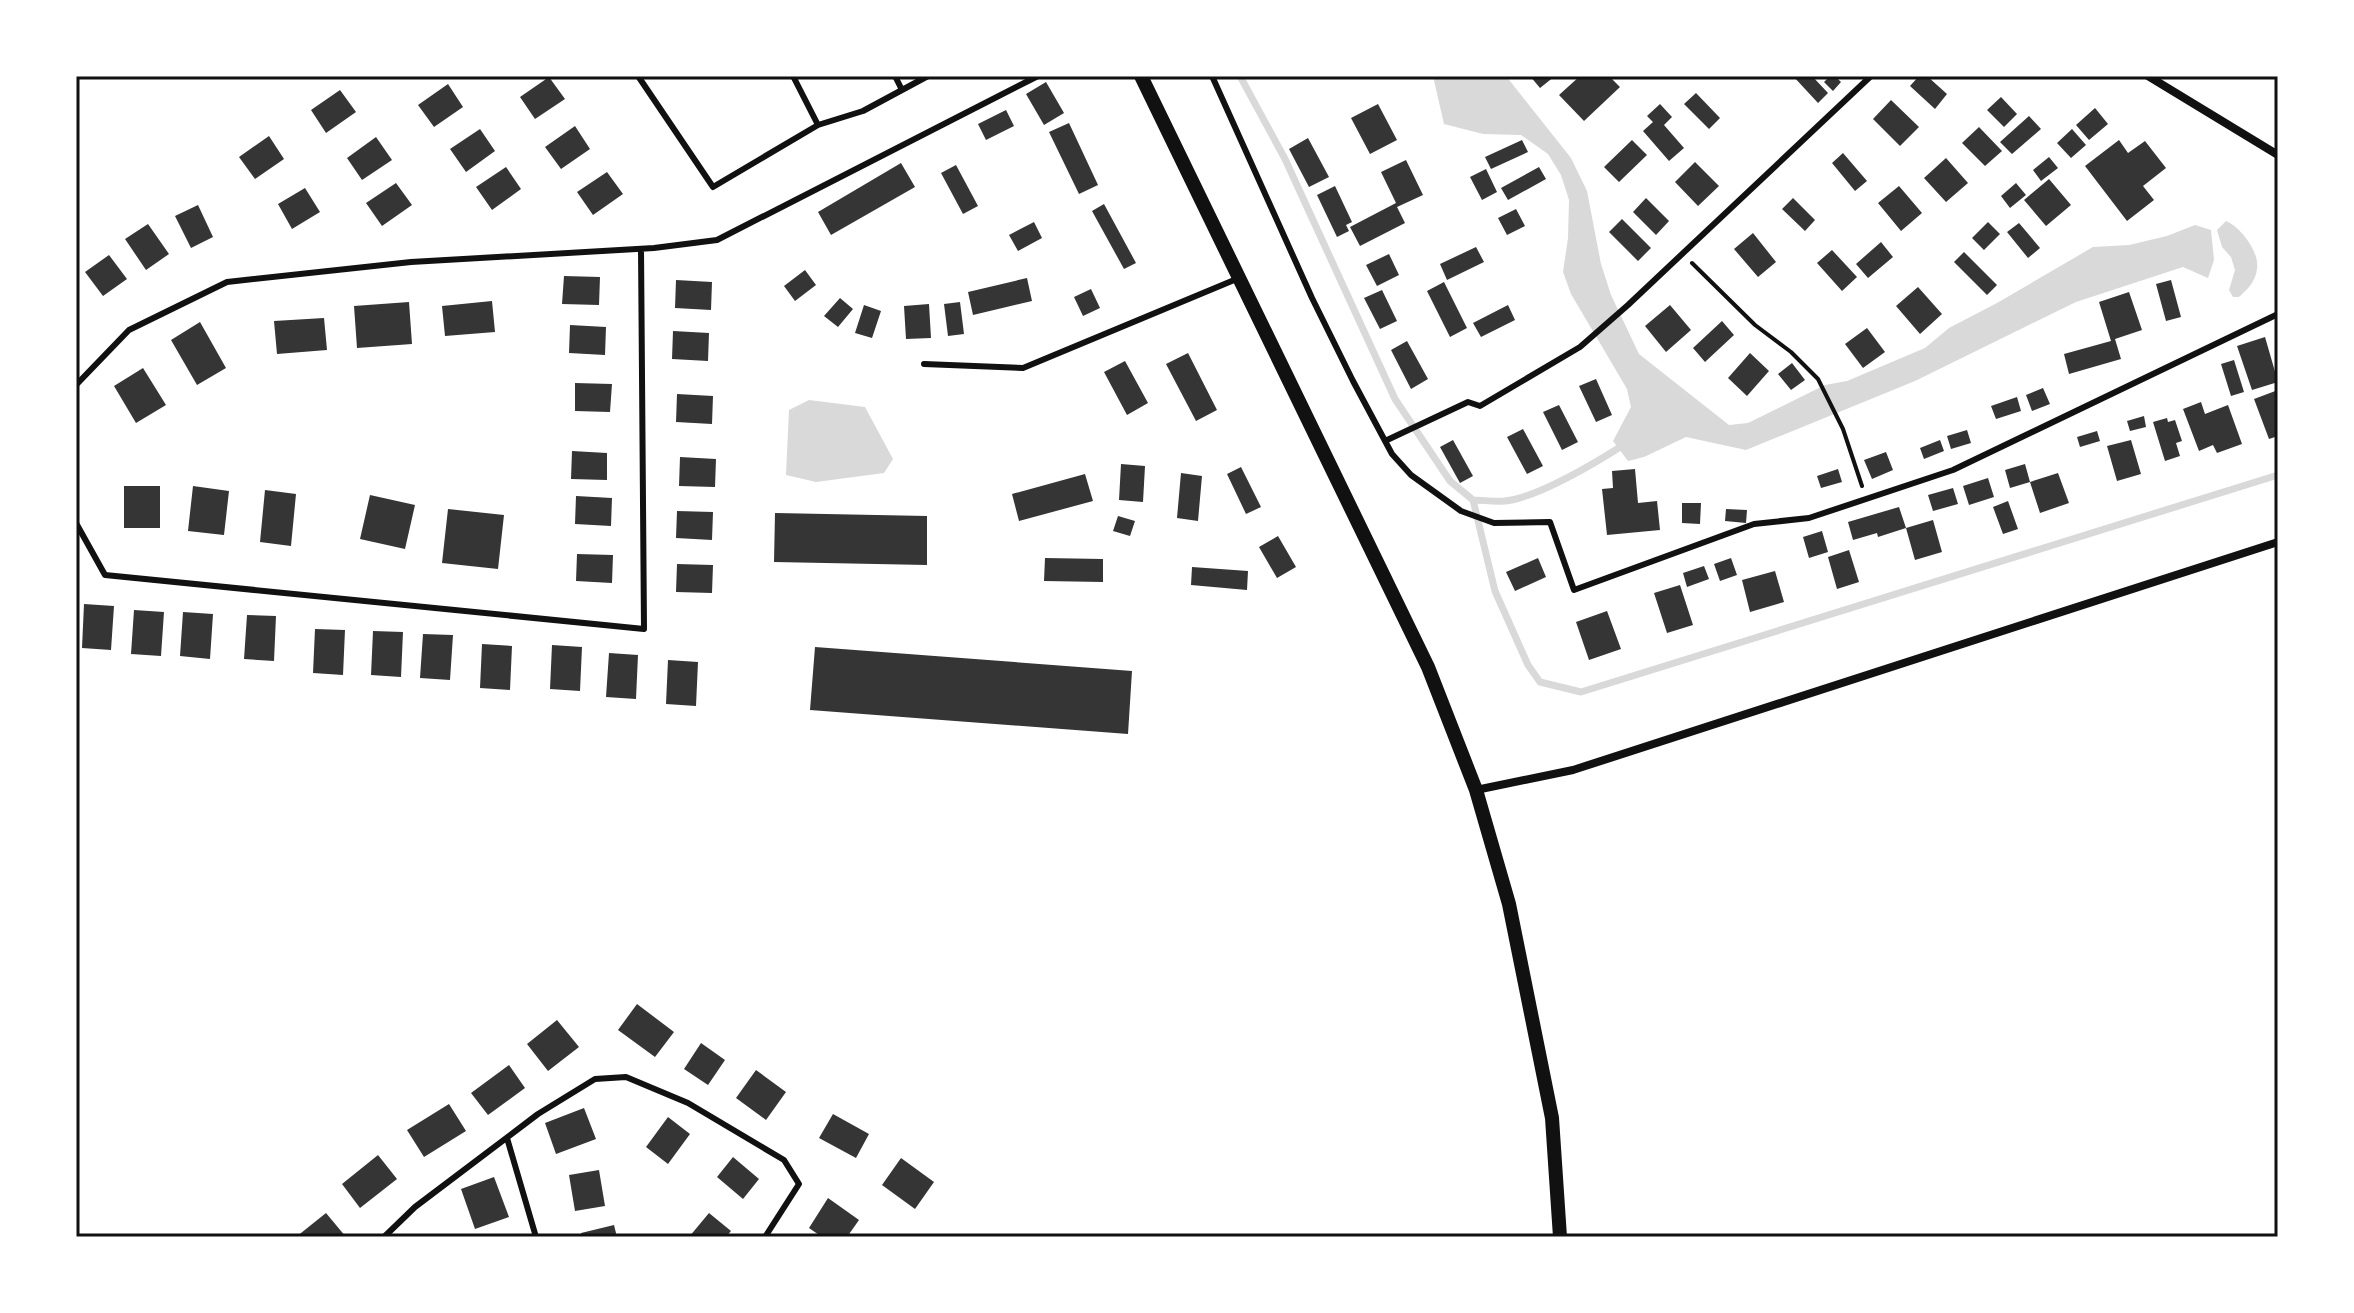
<svg xmlns="http://www.w3.org/2000/svg" width="2354" height="1313" viewBox="0 0 2354 1313" font-family="Quicksand,sans-serif">
	<style>
		.water { fill: #d9d9d9 }
		.lines { fill: none; stroke-linecap: round; stroke-linejoin: round }
		.stream { stroke: #d9d9d9; stroke-width: 7 }
		.building { fill: #353535 }
		.path { stroke: #111; stroke-width: 4 }
		.service { stroke: #111; stroke-width: 6 }
		.minor { stroke: #111; stroke-width: 8 }
		.tertiary { stroke: #111; stroke-width: 14 }
		.neatline { fill: none; stroke: #111; stroke-width: 3 }
	</style>
	<rect width="100%" height="100%" fill="#fff"/>
	<path class="water" d="M1433,76H1506L1571,158L1587,191L1601,264L1611,295L1639,354L1729,425L1748,423L1825,385L1847,381L1925,348L1949,328L1997,303L2093,247L2129,245L2167,236L2195,225L2211,230L2214,260L2208,278L2183,267L2076,302L1915,381L1746,450L1686,437L1644,457L1628,461L1613,441L1631,407L1627,389L1571,294L1563,272L1568,238L1569,200L1561,175L1548,154L1521,135L1483,134L1444,124Z
		M2226,221C2241,227 2260,253 2257,269C2256,281 2247,290 2239,297H2233L2229,290L2235,270L2231,257L2222,247L2217,230Z
		M809,400L865,407L893,459L884,473L816,482L786,475L789,410Z"/>
	<g class="lines">
		<path class="stream" d="M1240,76L1285,159L1395,399L1450,481L1473,500L1495,591L1528,665L1540,682L1581,692L2278,475
			M1473,500C1483,500 1494,502 1505,501C1537,498 1597,462 1625,444"/>
	</g>
	<path class="building" d="M1530,76H1555L1540,88Z
		M1580,76H1609L1620,87L1584,121L1559,95Z
		M1793,76H1812L1828,93L1818,103Z
		M1830,76H1835L1841,82L1833,91L1824,82Z
		M1919,76H1927L1947,94L1935,109L1910,86Z
		M549,77L565,99L535,119L520,97Z
		M1046,82L1064,113L1044,125L1026,94Z
		M448,84L463,107L434,127L418,105Z
		M340,90L356,112L326,133L311,110Z
		M1696,93L1720,118L1709,129L1684,104Z
		M2001,97L2017,114L2004,127L1987,110Z
		M1891,100L1919,127L1900,146L1873,119Z
		M1378,104L1397,140L1370,154L1351,118Z
		M1660,104L1672,117L1664,125L1684,148L1669,161L1643,131L1653,122L1647,116Z
		M2095,108L2108,124L2089,140L2076,125Z
		M1006,110L1014,126L986,140L978,124Z
		M2029,116L2041,129L2012,154L2000,142Z
		M1069,123L1098,185L1079,194L1049,132Z
		M575,126L590,149L561,169L545,147Z
		M1979,127L2002,151L1985,166L1962,143Z
		M480,129L495,151L466,172L450,149Z
		M2072,129L2086,145L2071,158L2057,143Z
		M269,136L284,159L255,179L239,157Z
		M376,137L392,160L362,180L347,158Z
		M1308,138L1329,177L1309,187L1289,149Z
		M1522,140L1528,152L1491,169L1485,157Z
		M1632,140L1647,155L1619,182L1604,167Z
		M2119,140L2128,153L2145,141L2166,168L2143,186L2154,200L2127,221L2085,166Z
		M1843,153L1867,181L1855,191L1832,163Z
		M2049,157L2058,168L2041,181L2033,170Z
		M1946,158L1968,183L1946,202L1924,178Z
		M1406,160L1423,195L1397,207L1405,223L1360,246L1350,227L1396,203L1381,172Z
		M1695,162L1719,186L1698,206L1675,182Z
		M901,163L915,187L831,235L818,212Z
		M956,165L978,206L963,214L941,173Z
		M506,167L521,189L492,210L476,187Z
		M1539,167L1546,179L1508,200L1501,188Z
		M1486,169L1497,192L1482,200L1470,177Z
		M607,172L623,194L593,215L577,192Z
		M2049,179L2071,205L2046,226L2024,200Z
		M396,183L412,205L382,226L366,203Z
		M2016,183L2026,195L2010,208L2001,196Z
		M1335,186L1352,222L1346,225L1349,231L1337,237L1317,195Z
		M1899,186L1922,213L1901,231L1878,203Z
		M305,188L320,212L292,229L278,204Z
		M1646,198L1669,221L1656,235L1633,212Z
		M1793,198L1815,220L1805,231L1782,209Z
		M1104,204L1136,263L1124,269L1092,211Z
		M198,205L213,237L191,248L175,216Z
		M1516,209L1525,226L1507,235L1498,218Z
		M1622,219L1651,248L1638,261L1609,232Z
		M1034,222L1042,238L1018,251L1009,235Z
		M1988,222L2000,234L1984,250L1972,238Z
		M2019,223L2040,248L2028,258L2007,232Z
		M148,224L169,254L146,270L125,239Z
		M1753,233L1776,262L1758,277L1734,249Z
		M1881,242L1893,257L1868,278L1856,264Z
		M1476,247L1484,262L1447,280L1440,264Z
		M1832,250L1857,277L1842,291L1817,263Z
		M1964,252L1997,285L1987,295L1954,262Z
		M1389,254L1399,275L1377,286L1366,265Z
		M109,255L127,279L103,296L85,272Z
		M805,270L816,285L795,301L784,286Z
		M564,276L600,277L599,305L562,304Z
		M1027,278L1032,301L973,315L968,292Z
		M676,280L712,282L711,310L675,308Z
		M2171,280L2181,317L2166,321L2156,284Z
		M1444,282L1467,328L1450,337L1427,291Z
		M1918,287L1942,314L1920,334L1896,306Z
		M1091,289L1100,308L1083,316L1074,297Z
		M1382,290L1397,321L1380,329L1364,298Z
		M2129,292L2142,330L2115,339L2121,359L2069,374L2064,354L2111,341L2099,302Z
		M840,298L853,309L838,327L824,316Z
		M492,301L495,332L445,336L442,306Z
		M409,302L412,344L357,348L354,306Z
		M960,302L964,334L948,336L944,304Z
		M929,304L931,338L906,339L904,306Z
		M864,305L881,311L872,338L855,333Z
		M1508,305L1515,320L1481,337L1473,323Z
		M1670,305L1691,330L1666,352L1645,326Z
		M324,318L327,350L277,354L274,321Z
		M1722,321L1734,335L1705,362L1693,348Z
		M200,322L226,368L197,385L171,340Z
		M570,325L606,327L605,355L569,353Z
		M1867,328L1885,352L1863,368L1845,344Z
		M673,331L709,333L708,361L672,359Z
		M2265,337L2278,382L2252,390L2237,346Z
		M1407,341L1428,379L1411,389L1391,350Z
		M1188,353L1217,410L1196,421L1166,364Z
		M1750,353L1769,371L1747,396L1728,378Z
		M2234,360L2244,392L2231,396L2221,364Z
		M1125,361L1148,403L1127,415L1104,372Z
		M1792,363L1805,380L1791,390L1778,374Z
		M143,368L166,405L136,423L114,386Z
		M1596,379L1612,415L1596,422L1579,386Z
		M575,383L612,384L610,412L575,411Z
		M2043,388L2050,404L2032,411L2026,395Z
		M2278,390V436L2269,439L2254,399Z
		M677,394L713,396L712,424L676,422Z
		M2017,397L2021,411L1996,419L1991,406Z
		M2201,402L2205,414L2228,405L2242,444L2217,453L2213,445L2199,451L2183,409Z
		M1559,405L1578,442L1562,450L1543,412Z
		M2144,416L2146,427L2130,431L2127,421Z
		M2167,418L2168,422L2175,420L2182,441L2176,443L2180,456L2165,461L2153,422Z
		M1523,429L1543,466L1527,474L1507,437Z
		M1967,430L1971,443L1951,449L1947,436Z
		M2097,431L2100,441L2080,447L2077,437Z
		M1453,440L1473,476L1460,483L1440,447Z
		M1940,440L1944,451L1924,459L1920,448Z
		M2131,440L2141,474L2117,481L2107,446Z
		M572,451L607,453V480L571,479Z
		M1886,452L1893,470L1872,479L1864,460Z
		M680,457L716,459L715,487L679,486Z
		M1121,464L1145,466L1143,502L1119,500Z
		M2025,464L2030,482L2010,488L2005,470Z
		M1241,467L1261,507L1246,514L1227,474Z
		M1635,469L1638,503L1657,501L1660,530L1607,535L1602,489L1613,488L1612,471Z
		M1838,469L1842,482L1821,488L1817,476Z
		M1181,473L1202,476L1198,521L1177,518Z
		M2058,473L2069,503L2040,513L2030,482Z
		M1085,474L1093,501L1019,521L1012,494Z
		M1988,478L1994,497L1969,505L1963,486Z
		M124,486H160V528H124Z
		M193,486L229,491L224,535L188,531Z
		M1953,488L1958,504L1933,511L1928,495Z
		M265,490L296,494L291,546L260,542Z
		M370,495L415,505L405,549L360,539Z
		M576,496L612,498L611,526L575,524Z
		M2008,501L2018,529L2003,534L1993,507Z
		M1682,503H1701L1700,524L1682,523Z
		M1899,507L1906,528L1878,537L1877,533L1853,540L1848,522Z
		M448,509L504,515L498,569L442,563Z
		M1726,509L1747,510L1746,523L1725,521Z
		M677,511L713,512L712,540L676,538Z
		M775,513L927,516V565L774,562Z
		M1118,516L1135,521L1130,536L1113,531Z
		M1933,520L1942,552L1915,560L1906,528Z
		M1822,531L1828,552L1809,558L1803,537Z
		M1278,536L1296,567L1277,578L1259,547Z
		M1849,550L1859,582L1837,589L1828,557Z
		M577,554L613,555L612,583L576,581Z
		M1045,558L1103,559V582L1044,581Z
		M1538,558L1546,577L1515,591L1506,572Z
		M1731,558L1737,575L1720,581L1714,564Z
		M677,564L713,565L712,593L676,592Z
		M1704,566L1709,579L1687,587L1683,573Z
		M1192,567L1248,571L1247,590L1191,585Z
		M1775,571L1784,602L1750,612L1742,580Z
		M1680,585L1693,625L1667,633L1654,593Z
		M84,604L114,606L111,650L82,648Z
		M134,610L164,612L161,656L131,654Z
		M1607,611L1621,649L1589,660L1576,622Z
		M183,612L213,614L210,659L180,656Z
		M247,615L276,616L274,661L244,659Z
		M315,629L345,630L343,675L313,673Z
		M373,631L403,632L401,677L371,675Z
		M423,634L453,635L450,680L420,678Z
		M482,644L512,646L510,690L480,688Z
		M552,645L582,647L580,691L550,689Z
		M815,647L1132,671L1128,734L810,710Z
		M609,653L638,655L636,699L606,697Z
		M668,660L698,662L696,706L666,704Z
		M637,1004L674,1032L655,1057L618,1030Z
		M557,1020L579,1047L548,1071L527,1044Z
		M701,1043L725,1060L708,1085L684,1069Z
		M509,1065L525,1088L488,1115L471,1093Z
		M756,1070L786,1092L766,1120L736,1098Z
		M449,1104L466,1131L424,1157L407,1130Z
		M584,1108L596,1139L556,1154L545,1123Z
		M833,1114L869,1134L856,1158L819,1138Z
		M668,1117L690,1134L668,1164L646,1147Z
		M378,1155L397,1179L360,1208L342,1184Z
		M733,1157L759,1179L743,1199L717,1177Z
		M901,1158L934,1182L915,1209L882,1185Z
		M599,1170L605,1206L575,1211L569,1175Z
		M494,1177L509,1217L475,1229L461,1189Z
		M828,1198L859,1220L847,1237H822L809,1228Z
		M326,1213L346,1237H296Z
		M709,1213L731,1231L726,1237H689Z
		M614,1225L617,1237H582L581,1233Z"/>
	<g class="lines">
		<path class="path" d="M1692,263L1755,325L1791,352L1818,379L1843,429L1862,486"/>
		<path class="service" d="M638,76L713,187L818,125
			M793,76L818,125L863,111L928,76
			M895,76L902,90
			M1212,76L1312,298L1353,381L1392,454L1411,475L1461,511L1494,523L1550,522L1574,590L1754,524L1809,518L1953,470L2278,314
			M924,364L1023,368L1239,278
			M76,385L129,330L227,282L411,262L654,248L717,240L1038,76
			M1385,441L1468,402L1480,406L1580,347L1628,305L1871,76
			M76,523L105,575L644,629L641,249
			M507,1138L536,1237
			M384,1237L415,1207L538,1114L595,1079L626,1077L688,1103L784,1160L799,1184L765,1237"/>
		<path class="minor" d="M2148,76L2278,155
			M1476,790L1573,770L2278,542"/>
		<path class="tertiary" d="M1141,76L1428,667L1476,790L1509,904L1552,1118L1560,1237"/>
	</g>
	<rect width="2354" height="1313" fill="none" stroke="#ffffff" stroke-width="156"/>
	<rect x="78" y="78" width="2198" height="1157" class="neatline"/>
</svg>
